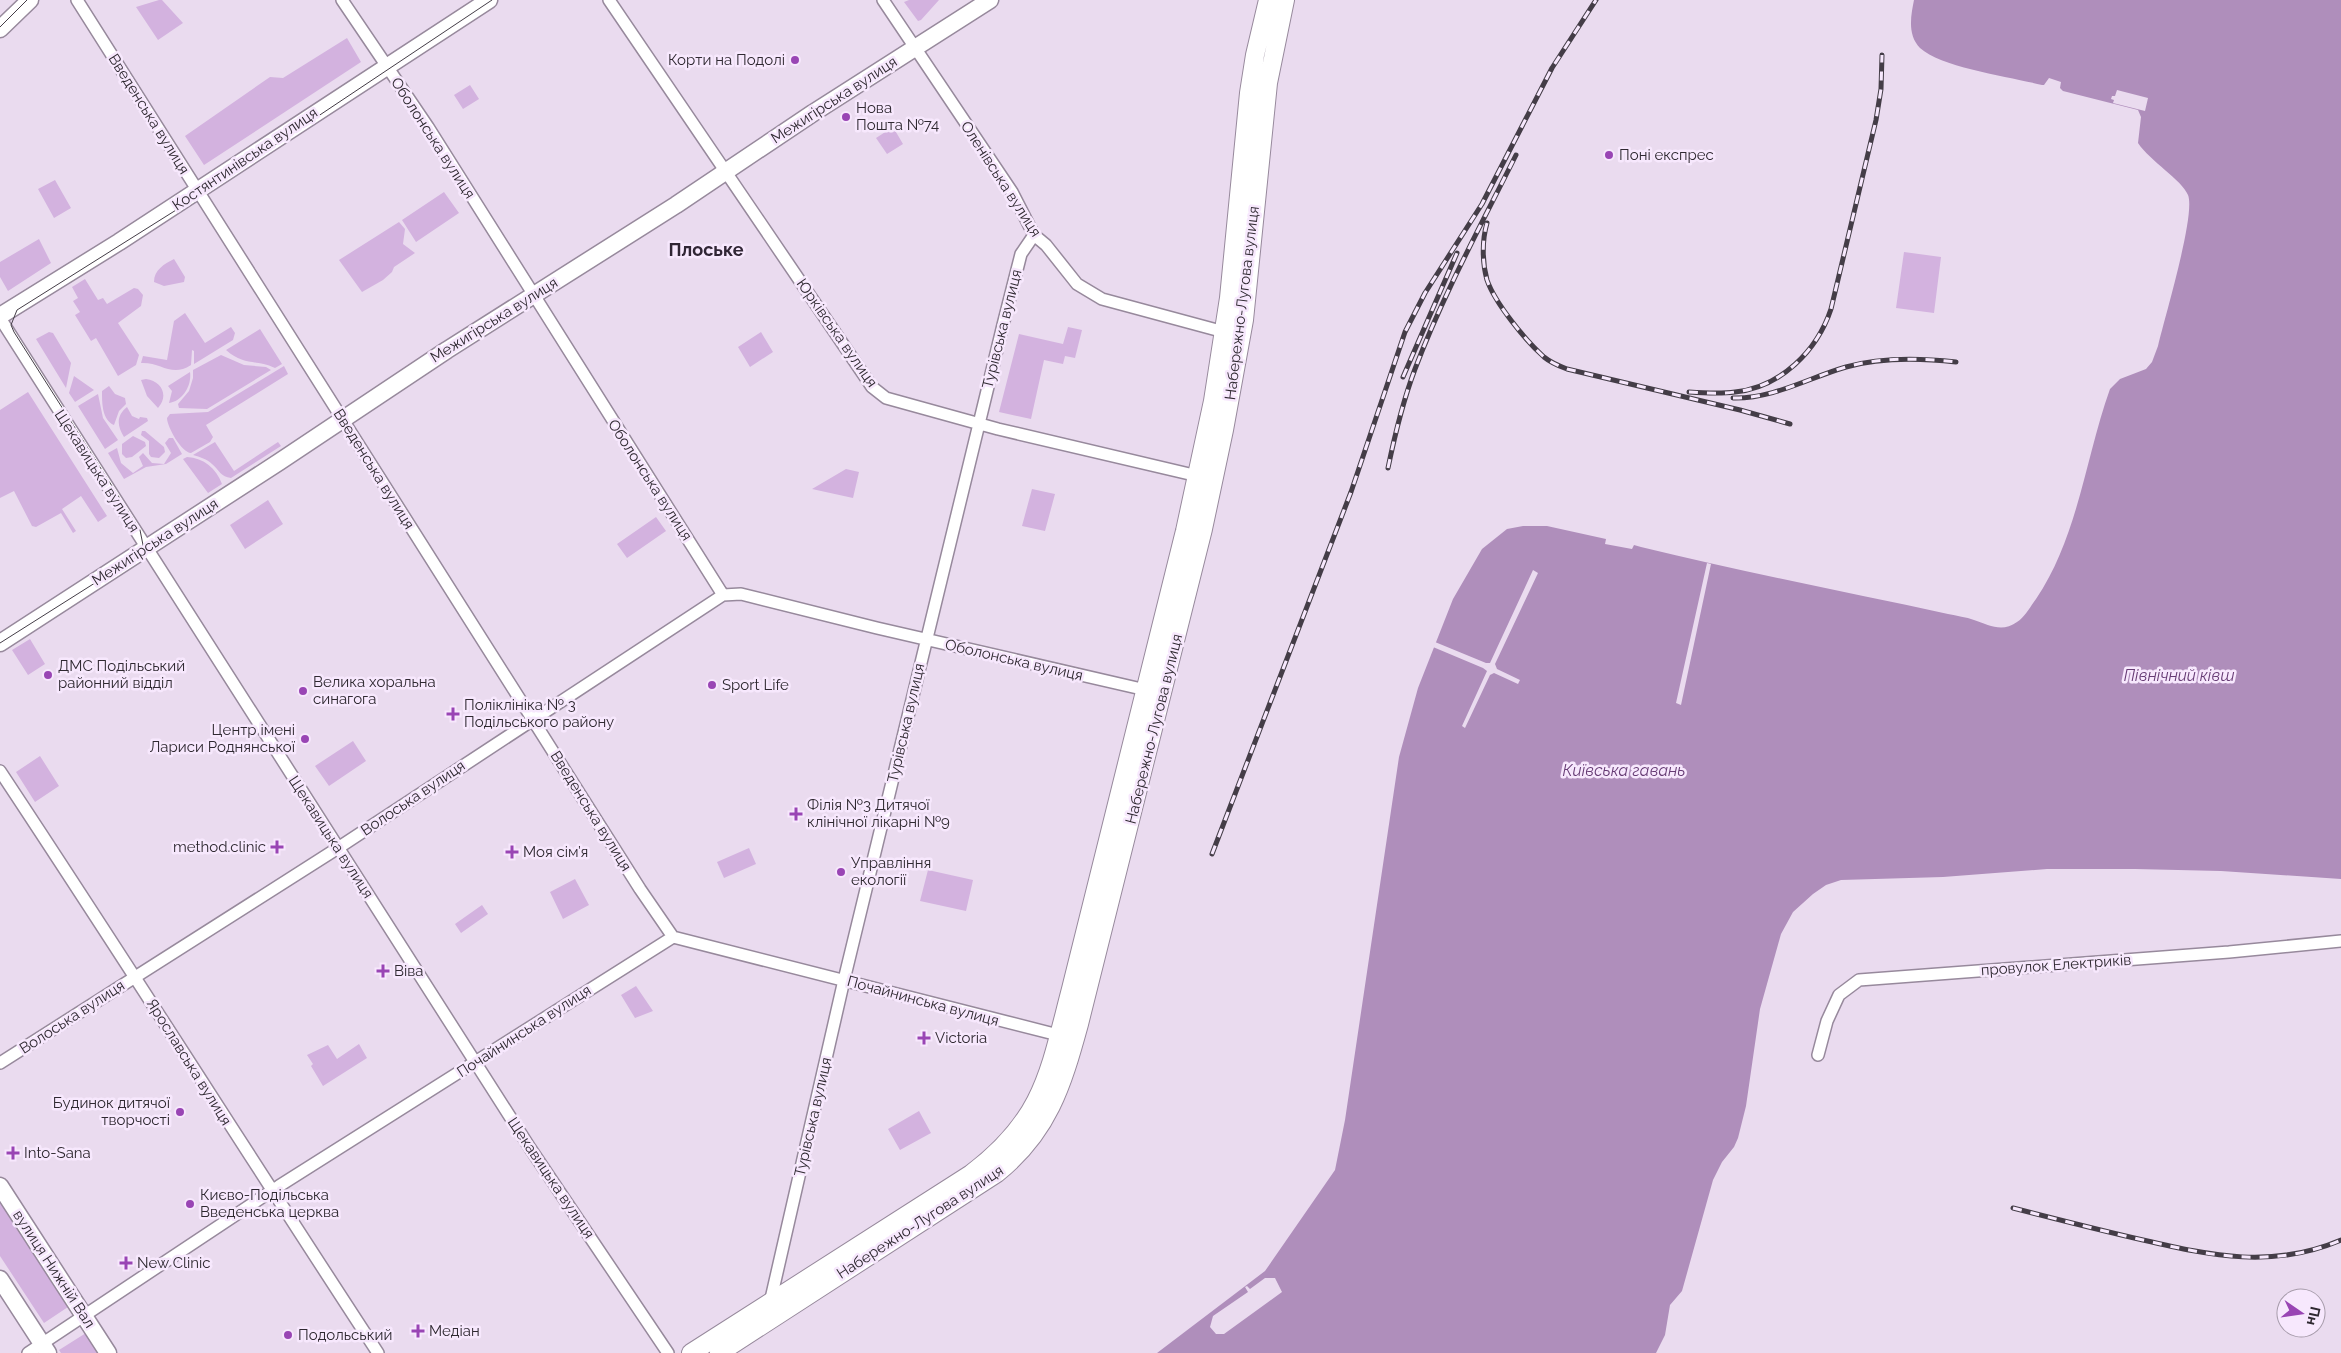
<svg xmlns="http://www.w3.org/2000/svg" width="2341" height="1353" viewBox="0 0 2341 1353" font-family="Raleway,sans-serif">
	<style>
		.green { fill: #d3b2df }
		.water { fill: #af8ebb }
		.pier { fill: #eadbef }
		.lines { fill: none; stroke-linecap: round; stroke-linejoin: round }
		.street-casing { stroke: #97899c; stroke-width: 14 }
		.secondary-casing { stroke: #97899c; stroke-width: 19 }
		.primary-casing { stroke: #97899c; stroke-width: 20 }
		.street { stroke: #fff; stroke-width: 11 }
		.secondary { stroke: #fff; stroke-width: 16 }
		.primary { stroke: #fff; stroke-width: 18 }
		.tram { stroke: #443d47; stroke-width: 1 }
		.rail-casing { stroke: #443d47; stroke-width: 5 }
		.rail { stroke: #f7e8fd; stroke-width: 3; stroke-dasharray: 9; stroke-linecap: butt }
		.poi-dot { fill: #9945b4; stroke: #f7e8fd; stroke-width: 2 }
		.labels { text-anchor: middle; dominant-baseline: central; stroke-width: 5; stroke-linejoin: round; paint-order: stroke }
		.poi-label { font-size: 15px; fill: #2f2931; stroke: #f7e8fd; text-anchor: start }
		.street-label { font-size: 15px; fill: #2f2931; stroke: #f7e8fd }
		.water-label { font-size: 16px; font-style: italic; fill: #663b74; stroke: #f7e8fd }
		.quarter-label { font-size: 18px; font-weight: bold; fill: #312635; stroke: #f7e8fd }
	</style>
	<rect width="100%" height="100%" fill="#eadbef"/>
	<path class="green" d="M159,0H162L183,23L158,40L136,7Z
		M909,0H939L921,20L918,21L904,2Z
		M347,38L361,62L204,165L185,136L270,77L283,78Z
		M470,85L479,99L463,109L454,95Z
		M893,127L903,144L887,154L876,138Z
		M55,180L71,208L54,218L38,189Z
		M444,192L459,213L416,242L402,220Z
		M399,222L405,229L403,244L415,253L394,267L392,272L383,280L362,292L339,260Z
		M39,239L51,263L8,291L0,277V262Z
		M1904,252L1941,257L1934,313L1896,308Z
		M174,259L185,277L184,282L164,286L154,282C154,270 164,264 174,259Z
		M85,279L98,300L103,298L107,304L134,288L138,289L143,295L141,306L118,323L139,355L136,365L118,376L96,338L91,341L75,315L80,312L73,301L78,298L72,287Z
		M185,313L205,343L231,327L235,333L233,340L194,364V351L192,350L191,365C171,378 162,362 141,363L143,356L167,360L174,321Z
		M1068,327L1082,330L1075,358L1065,356L1063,364L1044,360L1031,419L999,412L1019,334L1063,344Z
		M260,329L282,364L275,368C255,359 244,366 226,350Z
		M49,332L53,333L71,363L66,388L36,339Z
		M761,332L773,352L750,367L738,347Z
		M221,355L244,365L266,367L271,370L207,409L179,408L178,404L189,391L193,378V370Z
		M284,366L288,374L206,425L213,437L210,442L191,453C182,453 167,427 167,418L170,414L208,412Z
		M190,372C192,385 183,401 169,403L172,391L168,386Z
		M74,376L94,390L75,402L69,393Z
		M146,379C162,381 169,396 158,408L147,396L141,380Z
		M109,386L115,394L125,398L126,404L119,411L114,425C102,420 102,403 102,391Z
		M28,392L107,516L98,522L81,496L62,509L76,531L73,533L61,513L36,527L32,526L14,491L0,498V410Z
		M98,394L103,418L118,440L105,449L78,406Z
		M127,407L132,416L139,419L140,417L147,418L148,421L124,437C117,426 116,416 127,407Z
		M142,431H145L164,447L165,452L159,458L151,457L149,454V441L141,435Z
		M133,436L145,442L146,446L132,457L126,458L122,454V444Z
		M169,438H173L182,454L166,464L146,467L124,479L108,453L117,448L121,463L133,473L143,466L139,457L143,453L152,463L164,464L171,453L165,443Z
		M215,442L234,471L278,442L281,446L231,478C221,477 219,470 212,464C207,459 200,457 193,455Z
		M187,457C204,458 216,468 222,484L208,493L183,459Z
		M846,469L859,472L853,498L812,489Z
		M1032,489L1055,494L1045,531L1022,526Z
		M268,500L283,524L245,549L230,525Z
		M656,517L666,531L627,558L617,544Z
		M30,639L45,664L28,675L12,650Z
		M353,741L366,761L329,786L315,766Z
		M40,756L59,786L35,802L16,772Z
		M749,848L756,864L724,878L717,862Z
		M928,870L973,880L966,911L920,901Z
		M575,879L589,905L563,919L550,892Z
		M482,905L488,914L461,933L455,924Z
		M636,986L653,1011L635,1018L621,995Z
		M359,1044L367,1058L323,1086L311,1066L313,1064L307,1055L328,1045L337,1059Z
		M919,1111L931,1133L900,1150L888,1129Z
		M0,1201L68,1307L44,1323L0,1256Z
		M86,1333L99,1353H61L59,1350Z"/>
	<path class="water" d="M1914,0H2341V879L2221,871L2135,869H2047L1943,877L1841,880L1826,885L1813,894L1793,912L1781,934L1760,1009L1746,1106L1738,1138L1734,1147L1722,1162L1713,1180L1682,1291L1670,1305L1665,1335L1656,1353H1157L1265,1271L1335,1170L1345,1120L1399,757L1418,688L1453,599L1482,549L1507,529L1523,526H1547L1606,539L1605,544L1632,549L1634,545L1641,547C1743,572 1846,592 1948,614C1957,616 1966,617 1974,620C1989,625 2002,633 2017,622C2025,617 2030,607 2036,599C2078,537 2085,459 2110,389L2120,379L2146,369L2152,362L2158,346C2164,320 2196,214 2188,195C2182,180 2150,161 2138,143L2141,117L2138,110L2063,91L2060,88L2061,82L2049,78L2044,85H2042C2011,77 1942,68 1920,48C1907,35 1911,15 1914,0Z"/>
	<path class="pier" d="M2117,90L2148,98L2145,111L2113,103L2114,100L2111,99L2112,96H2115Z
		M1707,563L1711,564L1681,705L1676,703Z
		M1533,570L1538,573L1495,664L1497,669L1520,680L1518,684L1494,673L1490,675L1465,728L1462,726L1487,671L1483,668L1433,647L1435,642L1486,663H1490Z
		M1265,1278H1275L1282,1292L1224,1334H1216L1210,1327L1213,1316L1248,1292L1245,1287L1247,1286L1250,1289Z"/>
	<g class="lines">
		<defs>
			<path id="street" d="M77,0L640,889L673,937
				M342,0L428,127L723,595L741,594L877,628L1146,690
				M609,0L872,387L886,398L998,429L1198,476
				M883,0L1012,192L1034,235L1046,245L1077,284L1102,299L1228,333
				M0,318L530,1148L668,1353
				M0,771C128,964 251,1159 378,1353
				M1818,1055L1827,1021L1839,995L1859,980L2229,952L2341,941
				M0,1063L338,848L723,595
				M770,1303L844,980L1003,325L1021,254L1034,235
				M28,1353L279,1186L673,937L1066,1037"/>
			<path id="secondary" d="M0,29L30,0
				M0,316L119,242L489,0
				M0,643L279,462L447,350L676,205L813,113L990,0
				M0,1186L108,1353
				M0,1279L48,1353"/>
			<path id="primary" d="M691,1353L971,1174C1044,1119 1049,1073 1071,989L1185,531L1213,401L1229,298L1249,93L1255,55L1268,0
				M719,1353L997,1173C1048,1132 1062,1086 1079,1024L1203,529L1224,430L1244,320L1268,83L1285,0"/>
		</defs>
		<use href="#street" class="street-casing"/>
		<use href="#secondary" class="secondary-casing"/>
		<use href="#primary" class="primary-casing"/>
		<use href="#street" class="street"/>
		<use href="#secondary" class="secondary"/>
		<use href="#primary" class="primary"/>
		<path class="tram" d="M0,27L27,0
			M0,643L136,557L143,545L140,530L14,332L11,325L17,310L200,195L492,0"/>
		<defs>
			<path id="rail" d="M1487,223C1482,240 1482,262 1487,280C1495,303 1525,340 1544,357C1550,362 1559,366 1567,369L1740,410L1790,424
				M1403,377L1457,253
				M1689,392C1704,393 1720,394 1735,392C1781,387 1817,351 1831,309L1876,120L1881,89L1882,55
				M1733,398C1773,399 1808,378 1846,367C1881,357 1920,358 1956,362
				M1388,468C1395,434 1403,401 1415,369C1443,295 1481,225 1516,155
				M1212,854L1351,492L1405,332L1425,293L1482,204L1552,68L1596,0
				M2013,1208C2056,1219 2099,1230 2143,1240C2212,1256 2273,1269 2341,1240"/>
		</defs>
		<use href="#rail" class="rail-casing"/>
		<use href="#rail" class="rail"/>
	</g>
	<g class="poi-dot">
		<circle cx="795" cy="60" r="5"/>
		<circle cx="846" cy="117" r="5"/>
		<circle cx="1609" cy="155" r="5"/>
		<circle cx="48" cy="675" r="5"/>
		<circle cx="712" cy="685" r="5"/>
		<circle cx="303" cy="691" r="5"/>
		<path d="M450.5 706.5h5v5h5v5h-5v5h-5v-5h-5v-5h5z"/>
		<circle cx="305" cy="739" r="5"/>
		<path d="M793.5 806.5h5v5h5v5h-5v5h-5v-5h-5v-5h5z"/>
		<path d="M274.5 839.5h5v5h5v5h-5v5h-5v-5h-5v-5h5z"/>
		<path d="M509.5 844.5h5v5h5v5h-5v5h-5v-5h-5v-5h5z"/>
		<circle cx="841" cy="872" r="5"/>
		<path d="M380.5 963.5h5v5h5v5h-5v5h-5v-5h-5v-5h5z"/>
		<path d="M921.5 1030.5h5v5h5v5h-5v5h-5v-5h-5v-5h5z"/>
		<circle cx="180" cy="1112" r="5"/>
		<path d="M10.5 1145.5h5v5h5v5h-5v5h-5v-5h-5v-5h5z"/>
		<circle cx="190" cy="1204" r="5"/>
		<path d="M123.5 1255.5h5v5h5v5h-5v5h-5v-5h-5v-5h5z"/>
		<path d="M415.5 1323.5h5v5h5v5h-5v5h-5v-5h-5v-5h5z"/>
		<circle cx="288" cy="1335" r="5"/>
	</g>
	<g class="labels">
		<g class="poi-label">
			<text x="785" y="60" text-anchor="end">Корти на Подолі</text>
			<text x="856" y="108">Нова<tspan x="856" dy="17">Пошта №74</tspan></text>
			<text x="1619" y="155">Поні експрес</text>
			<text x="58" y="666">ДМС Подільський<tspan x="58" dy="17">районний відділ</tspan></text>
			<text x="313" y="682">Велика хоральна<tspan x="313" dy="17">синагога</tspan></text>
			<text x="722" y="685">Sport Life</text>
			<text x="464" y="705">Поліклініка № 3<tspan x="464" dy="17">Подільського району</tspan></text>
			<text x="295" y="730" text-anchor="end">Центр імені<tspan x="295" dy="17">Лариси Роднянської</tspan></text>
			<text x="807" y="805">Філія №3 Дитячої<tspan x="807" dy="17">клінічної лікарні №9</tspan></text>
			<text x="266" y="847" text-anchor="end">method.clinic</text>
			<text x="523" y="852">Моя сім’я</text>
			<text x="851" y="863">Управління<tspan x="851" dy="17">екології</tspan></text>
			<text x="394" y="971">Віва</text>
			<text x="935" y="1038">Victoria</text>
			<text x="170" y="1103" text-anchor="end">Будинок дитячої<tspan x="170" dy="17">творчості</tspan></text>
			<text x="24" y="1153">Into-Sana</text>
			<text x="200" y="1195">Києво-Подільська<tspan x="200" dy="17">Введенська церква</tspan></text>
			<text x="137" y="1263">New Clinic</text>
			<text x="429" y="1331">Медіан</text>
			<text x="298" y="1335">Подольський</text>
		</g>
		<g class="street-label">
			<text transform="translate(834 100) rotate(-33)">Межигірська вулиця</text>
			<text transform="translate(149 114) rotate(58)">Введенська вулиця</text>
			<text transform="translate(433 138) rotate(57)">Оболонська вулиця</text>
			<text transform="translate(245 159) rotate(-34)">Костянтинівська вулиця</text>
			<text transform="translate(1001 179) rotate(57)">Оленівська вулиця</text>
			<text transform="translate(1242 303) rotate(-83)">Набережно-Лугова вулиця</text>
			<text transform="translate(494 320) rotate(-32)">Межигірська вулиця</text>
			<text transform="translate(1002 329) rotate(-76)">Турівська вулиця</text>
			<text transform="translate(837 333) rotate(55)">Юрківська вулиця</text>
			<text transform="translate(374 469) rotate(58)">Введенська вулиця</text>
			<text transform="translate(97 471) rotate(57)">Щекавицька вулиця</text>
			<text transform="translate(650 480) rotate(57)">Оболонська вулиця</text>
			<text transform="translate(155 542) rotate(-33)">Межигірська вулиця</text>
			<text transform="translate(1014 660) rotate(13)">Оболонська вулиця</text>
			<text transform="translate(906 723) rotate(-77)">Турівська вулиця</text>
			<text transform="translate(1154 729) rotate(-76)">Набережно-Лугова вулиця</text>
			<text transform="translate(413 798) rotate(-34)">Волоська вулиця</text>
			<text transform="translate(591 811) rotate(58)">Введенська вулиця</text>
			<text transform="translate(331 837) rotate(57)">Щекавицька вулиця</text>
			<text transform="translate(2056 965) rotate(-4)">провулок Електриків</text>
			<text transform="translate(923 1001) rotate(15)">Почайнинська вулиця</text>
			<text transform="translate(72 1017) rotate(-33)">Волоська вулиця</text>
			<text transform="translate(524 1031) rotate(-33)">Почайнинська вулиця</text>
			<text transform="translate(189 1062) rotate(58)">Ярославська вулиця</text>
			<text transform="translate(813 1117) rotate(-77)">Турівська вулиця</text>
			<text transform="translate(551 1178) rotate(56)">Щекавицька вулиця</text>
			<text transform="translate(920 1222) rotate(-33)">Набережно-Лугова вулиця</text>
			<text transform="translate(54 1269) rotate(57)">вулиця Нижній Вал</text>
		</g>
		<g class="water-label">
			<text x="2179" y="675">Північний ківш</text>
			<text x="1624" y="770">Київська гавань</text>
		</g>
		<g class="quarter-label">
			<text x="706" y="249">Плоське</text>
		</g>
	</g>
	<g transform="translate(2301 1313) rotate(103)"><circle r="24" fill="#f7e8fd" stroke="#a79cab"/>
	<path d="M0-4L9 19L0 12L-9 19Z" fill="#9945b4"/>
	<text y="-8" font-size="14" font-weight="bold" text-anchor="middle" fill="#2f2931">Пн</text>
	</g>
</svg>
